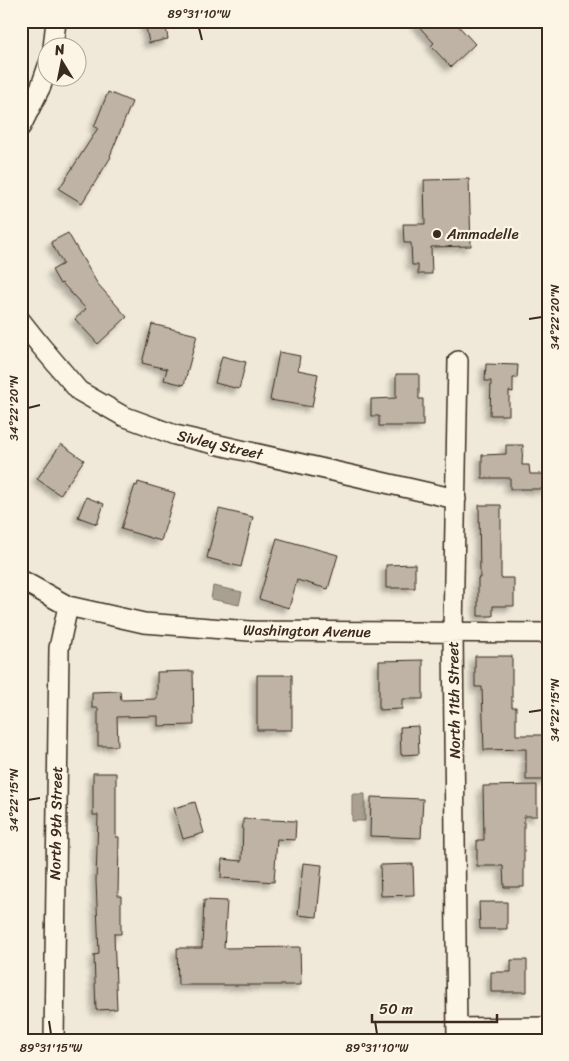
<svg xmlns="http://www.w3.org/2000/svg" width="569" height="1061" viewBox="0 0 569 1061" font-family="Sriracha,sans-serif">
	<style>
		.water { fill: #aaa091; stroke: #7e7163 }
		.building { fill: #beb3a4; stroke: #3b2a1e; filter: url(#shadow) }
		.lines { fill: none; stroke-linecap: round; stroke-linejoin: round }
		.street-casing { stroke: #3b2a1e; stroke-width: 22 }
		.street { stroke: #fcf5e5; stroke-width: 19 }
		.ticks { fill: none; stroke: #3b2a1e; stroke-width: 2 }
		.poi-dot { fill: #3b2a1e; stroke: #fcf5e5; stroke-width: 2 }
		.labels { text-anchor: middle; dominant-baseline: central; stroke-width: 4.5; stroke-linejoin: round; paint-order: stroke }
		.poi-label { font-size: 15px; fill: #3b2a1e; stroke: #fcf5e5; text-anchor: start }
		.street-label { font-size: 15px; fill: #3b2a1e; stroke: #fcf5e5 }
		.neatline { fill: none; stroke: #3b2a1e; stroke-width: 2 }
		.ticks-label { font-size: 12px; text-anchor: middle; fill: #3b2a1e }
	</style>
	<defs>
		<filter id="shadow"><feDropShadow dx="-4.5" dy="4.5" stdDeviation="2.5" flood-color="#0004"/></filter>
	</defs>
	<rect width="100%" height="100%" fill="#f0e9d9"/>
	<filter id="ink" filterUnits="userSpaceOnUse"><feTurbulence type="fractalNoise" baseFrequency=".02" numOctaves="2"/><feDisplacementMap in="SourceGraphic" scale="10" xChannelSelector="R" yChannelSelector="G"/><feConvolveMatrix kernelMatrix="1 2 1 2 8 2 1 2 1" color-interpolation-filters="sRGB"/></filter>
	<g filter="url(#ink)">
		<path class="water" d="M213,586L242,592L239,605L211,599Z
			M352,794H365V821H352Z"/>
		<path class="building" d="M145,21H165L168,39L149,43Z
			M414,21H454L475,44L451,67L431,46L434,43Z
			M108,92L132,102L110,156L111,157L82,203L59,189L98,128L94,127Z
			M469,179L471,246L431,247L432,274H418V265H412L411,243H404L403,224H425L424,180Z
			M68,233L97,283L127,317L98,344L75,319L86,309L62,283L60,284L52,270L63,264L51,242Z
			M152,324L197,335L184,385L164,380L167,369L142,363Z
			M279,352L300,356L298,370L318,374L312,407L270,400Z
			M222,356L246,362L239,389L215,383Z
			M486,364L518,365L517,378H513V392L509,391V415H490L491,381H485Z
			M396,374H419V399H423V426H379V416H371V399L396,398Z
			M61,444L84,460L60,495L37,479Z
			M506,445H523L522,465H529L530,474H545V489H510V478H482V455L506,454Z
			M138,482L175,493L161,541L121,529L135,485L137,486Z
			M86,497L104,504L97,524L78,517Z
			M479,505H501V578H514V606H493V616H478V578H480Z
			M219,509L253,517L241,567L207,558Z
			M277,538L338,555L328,589L297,580L289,608L259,599Z
			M415,564V588H386V565Z
			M475,656H512V707H516V735H548V780H526V749L484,750L482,687H475Z
			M423,660V699H402V709L379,710V661Z
			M193,671L194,725L158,726V716L117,717L118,746H98V708H92V692L120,691L121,700L157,699V672Z
			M257,675H292V730H257Z
			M418,726L419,754L401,755L400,727Z
			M93,773H116V837H119L118,896H121V934H114L117,1009L96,1010L94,955L99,954L96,881L98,815H93Z
			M537,785V816H524V887H504L503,866H477V840H484L483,786Z
			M371,797L423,799L421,838L370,836Z
			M195,802L204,833L183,839L174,808Z
			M243,819L296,821L295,840L277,839L274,882L221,878L222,859L242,861Z
			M303,863L322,865L317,917L298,915Z
			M413,864L414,895L381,896L380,865Z
			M204,900L227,901L224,948L300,947L301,985H178L177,948H202Z
			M479,902H507V929H480Z
			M511,960H527V992H491V972H511Z"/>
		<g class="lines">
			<defs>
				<path id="street" d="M53,48L56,21
					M21,126L41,86L48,66
					M21,321L40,345L79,391L123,416L175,435L456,499
					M21,580L68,606L144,623L250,631L548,633
					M457,1028L548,1027
					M54,1040L59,648L68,606
					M457,1040L453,632L458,361"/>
			</defs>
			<use href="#street" class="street-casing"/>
			<use href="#street" class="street"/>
		</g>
	</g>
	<path class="ticks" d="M199,28L202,40M529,319L542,317M28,408L40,405M529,712L542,710M28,800L40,798M49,1021L51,1034M375,1021L377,1034"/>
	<circle class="poi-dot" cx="437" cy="234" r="5"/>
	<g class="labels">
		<g class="poi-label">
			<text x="447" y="234">Ammadelle</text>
		</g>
		<g class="street-label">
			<text transform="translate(220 445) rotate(13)">Sivley Street</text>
			<text transform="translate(307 631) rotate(1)">Washington Avenue</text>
			<text transform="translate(454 700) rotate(-91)">North 11th Street</text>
			<text transform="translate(56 823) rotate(-89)">North 9th Street</text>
		</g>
	</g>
	<rect width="569" height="1061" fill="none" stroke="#fcf5e5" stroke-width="55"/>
	<g transform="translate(62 62) rotate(350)"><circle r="24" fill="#fcf5e5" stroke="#afa495"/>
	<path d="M0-4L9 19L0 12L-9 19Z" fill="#3b2a1e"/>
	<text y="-8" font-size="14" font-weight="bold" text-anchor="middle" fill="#3b2a1e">N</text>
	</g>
	<path d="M372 1014v8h125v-8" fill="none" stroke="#3b2a1e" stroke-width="2.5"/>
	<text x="379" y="1014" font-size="15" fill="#3b2a1e" stroke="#fcf5e5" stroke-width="4" paint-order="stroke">50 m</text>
	<rect x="28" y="28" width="514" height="1006" class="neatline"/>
	<g class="ticks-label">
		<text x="199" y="18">89°31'10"W</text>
		<text transform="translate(555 317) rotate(-90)" y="4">34°22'20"N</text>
		<text transform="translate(14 408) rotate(-90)" y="4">34°22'20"N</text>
		<text transform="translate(555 710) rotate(-90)" y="4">34°22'15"N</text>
		<text transform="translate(14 800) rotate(-90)" y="4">34°22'15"N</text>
		<text x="51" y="1052">89°31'15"W</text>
		<text x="377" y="1052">89°31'10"W</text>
	</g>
</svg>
